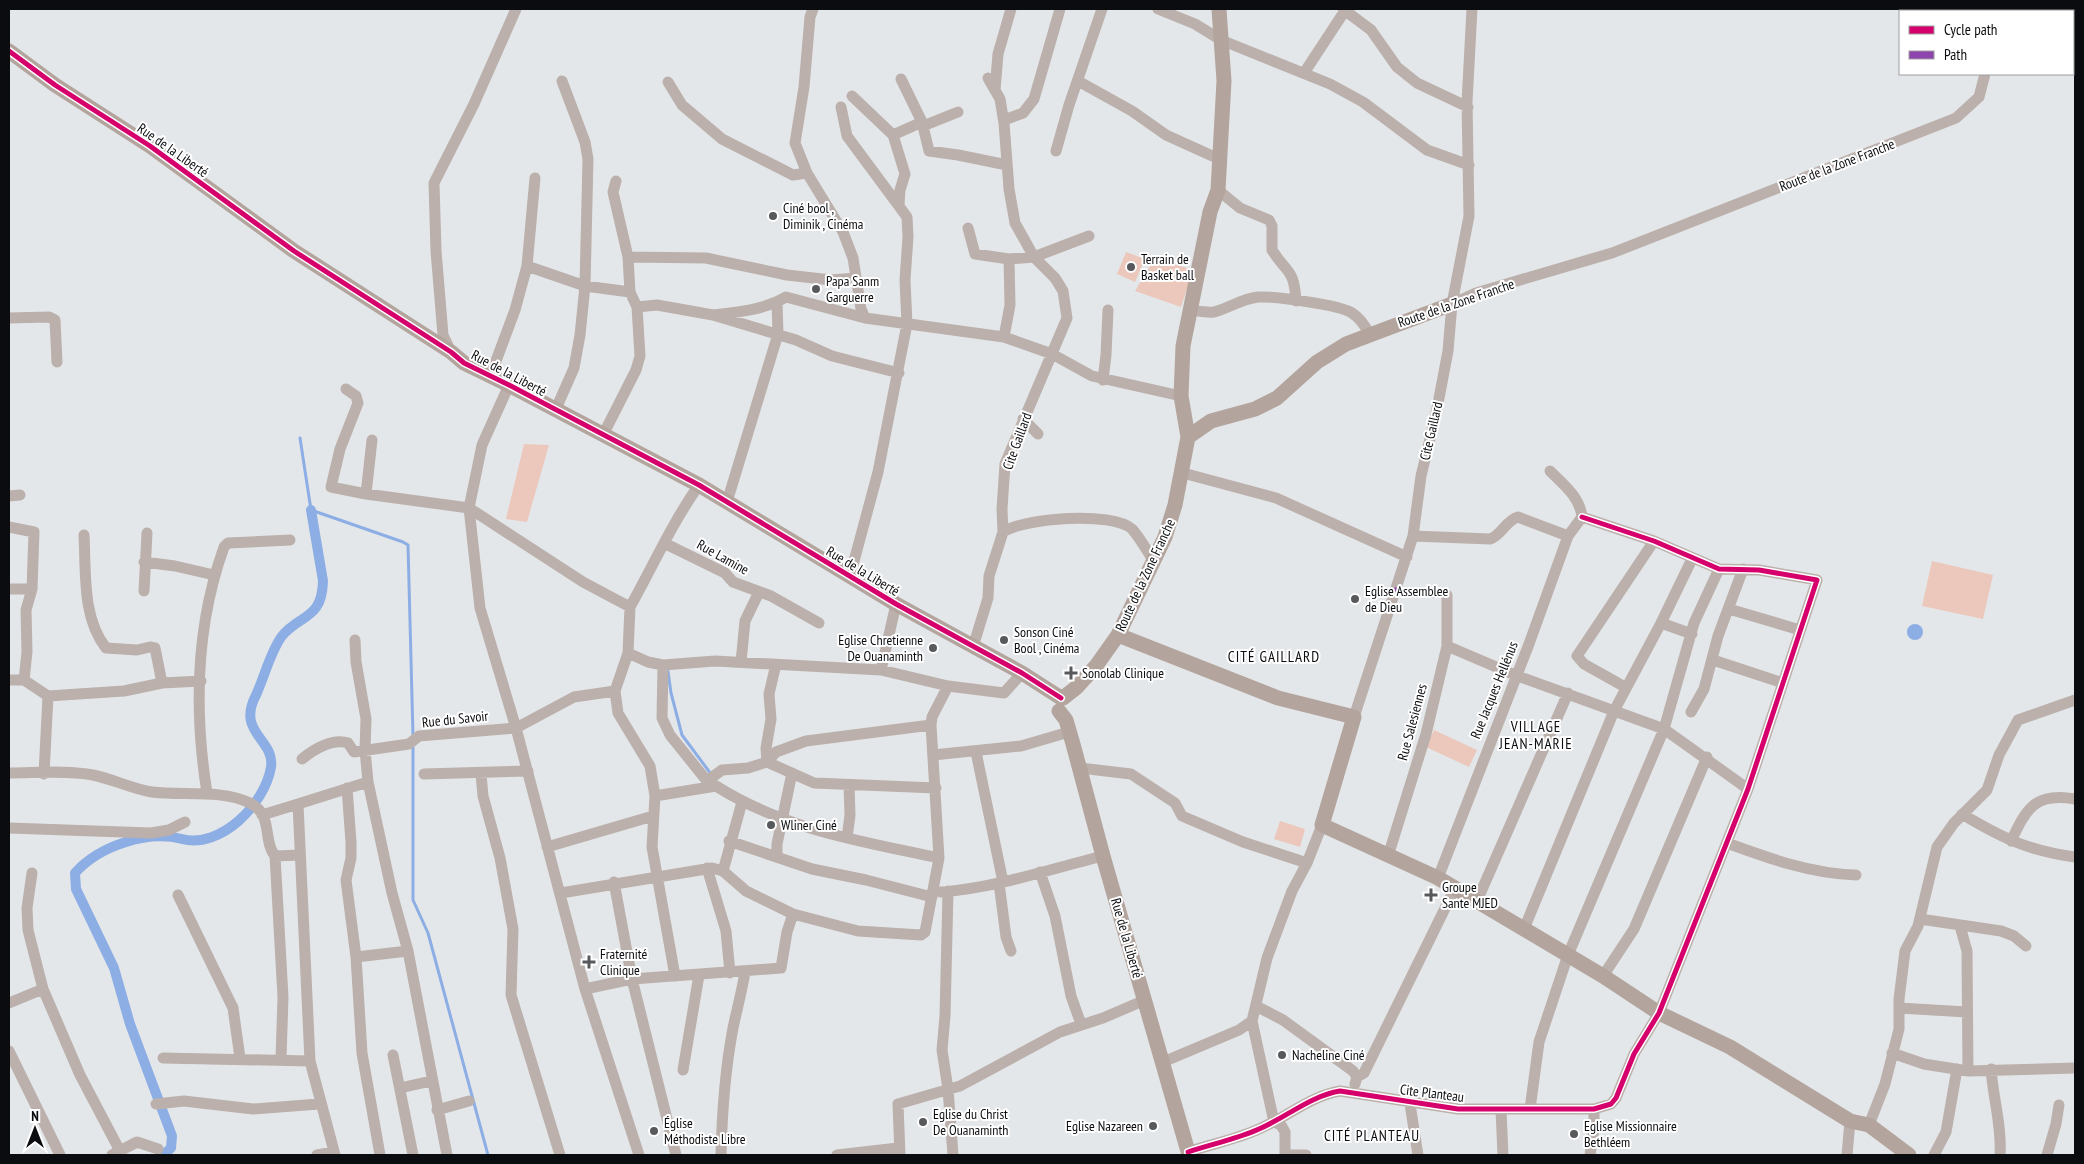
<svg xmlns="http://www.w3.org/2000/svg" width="2084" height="1164" viewBox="0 0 2084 1164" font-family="'PT Sans Narrow',sans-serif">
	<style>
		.green { fill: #ebc8bb }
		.water { fill: #8daee4 }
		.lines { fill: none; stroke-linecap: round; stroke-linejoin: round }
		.stream { stroke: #8daee4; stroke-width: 3 }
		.canal { stroke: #8daee4; stroke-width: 10 }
		.street { stroke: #bbb0ab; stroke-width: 11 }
		.secondary { stroke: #b3a59e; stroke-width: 15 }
		.quiet { stroke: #8e44ad; stroke-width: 4; stroke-dasharray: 8 4; stroke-linecap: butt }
		.cycleway-casing { stroke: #fff; stroke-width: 8 }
		.cycleway { stroke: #d6006c; stroke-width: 5 }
		.poi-dot { fill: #57595c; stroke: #fff; stroke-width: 2 }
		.labels { text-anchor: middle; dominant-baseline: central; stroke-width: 4; stroke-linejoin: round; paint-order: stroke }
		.street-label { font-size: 14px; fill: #0b0c0f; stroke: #fff }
		.poi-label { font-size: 14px; fill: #0b0c0f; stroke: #fff; text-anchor: start }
		.neighbourhood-label { font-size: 15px; letter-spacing: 1px; fill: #0b0c0f; stroke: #fff }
	</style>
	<rect width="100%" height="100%" fill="#e4e7ea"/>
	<path class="green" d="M1126,252L1145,259L1135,282L1117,274Z
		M1155,258L1193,270L1181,307L1135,291Z
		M524,444L549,445L527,522L506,519Z
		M1932,561L1993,575L1983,619L1922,606Z
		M1434,730L1477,750L1469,767L1426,747Z
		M1280,821L1305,829L1300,847L1274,839Z"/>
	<path class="water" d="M1907 632a8 8 0 1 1 16 0a8 8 0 1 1-16 0Z"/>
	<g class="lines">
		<path class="stream" d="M300,438L311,510L403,542L408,545L413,736
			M668,671L671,693L682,735L711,774
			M413,745V900L428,933L488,1155"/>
		<path class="canal" d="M163,1155L171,1148L172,1136L130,1024L114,968L76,889L75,873C99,846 147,830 182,839C221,849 265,804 271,767C275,739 236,733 256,695C264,678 271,650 282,636C300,614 322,620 323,581L311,510"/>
		<path class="street" d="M813,9L810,17L804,87L795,143L807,173L843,232L853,258L861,309L865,318
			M1158,9L1195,24L1221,40L1330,84L1363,102L1427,150L1469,165
			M1343,9L1371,30L1397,67L1417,83L1468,107
			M2001,11L2002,9
			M1304,73L1346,9
			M901,79L922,122L929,151L958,155L1007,165
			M1078,81L1132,111L1166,135L1219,159
			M668,82L682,105L722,139L793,175L807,173
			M995,90L998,54L1011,9
			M852,96L893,135L905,174L900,190L899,205
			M841,107L847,136L907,217L908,237L905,280L907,324L878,472L850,576
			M1004,120L1023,113L1034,99L1060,9
			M923,126L958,112
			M893,135L922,122
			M1056,151L1069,105L1102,9
			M1218,190L1240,208L1269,220L1272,226V250C1287,274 1294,268 1296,301
			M968,228L975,254L1009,259L1034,257L1089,236
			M628,257L706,258L787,275L831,280L856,278
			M527,266L585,286L630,292
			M1452,304L1476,293L1612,253L1956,118L1979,97L1985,74
			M637,307L657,305L713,315L796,340L832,356L899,373
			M1191,310C1198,311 1207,313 1214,312C1229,308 1241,299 1258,297C1273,296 1341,305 1352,313C1360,318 1365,326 1369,333
			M713,315C738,312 764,310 786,297L865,318L1004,337L1052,354L1092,376L1181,396
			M9,318L49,317L55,320L57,362
			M1004,337L1010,305L1009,259
			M451,352L443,335L436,251L434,183L474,104L516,9
			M490,377L515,310L527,266L535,178
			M1103,380L1106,355L1108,310
			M509,385L482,445L469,508L583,582L630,607C653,566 672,523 699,485
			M346,389L356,396L358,403L340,449L331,487L366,494L469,508L480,608L516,728L585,989L639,1155
			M555,411L574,368L580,335L585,286L588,159L585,142L562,81
			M1023,419L1038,434
			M603,435L636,370L640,356L637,307L630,292L628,257L613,192L616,181
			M1550,471C1563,484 1580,497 1582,517
			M1183,473L1276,498L1407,557
			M366,494L372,440
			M9,496L20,495
			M727,502L778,334L777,302
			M9,527L34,532L32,589L26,610L27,652L24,680
			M1003,532C1024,518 1112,511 1132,529C1140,538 1147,551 1154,561
			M84,535C86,572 82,618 106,648L137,650L150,647L155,648L162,683
			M1413,536L1490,539C1502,535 1505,521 1518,517L1568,536
			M666,544L725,573L733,582L771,596L819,623
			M144,562L175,566L214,575
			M9,589H32
			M144,591L147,533
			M630,607L628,653L615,691L618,713L650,766L655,796L652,847L675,976
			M1729,609L1800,630
			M1692,634L1661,623L1692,559
			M355,640L356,662L366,719L365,750L368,782L392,893L408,951L447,1155
			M1447,646L1515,675L1664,729L1748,789
			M973,647L988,598L989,576L1003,532L1002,509L1005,464L1067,318L1063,291L1055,278L1034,257L1015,223L1009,189L1004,123L1000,99L988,78
			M628,653L648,662L663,665L715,661L881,670L948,686L1004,693L1022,673
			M1713,660L1783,683
			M741,662L745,621L759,592
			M776,664L769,694L771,719L766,748L767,762L814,783L936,788
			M663,665L662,718L670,735L707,781L713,784
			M881,670L896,604
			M9,680H24L48,696L124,691L162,683L201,681
			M1625,687L1584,664L1577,656L1654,541
			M1691,712L1704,689L1718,636L1743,569
			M1354,717L1413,536L1421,476L1436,414L1448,351L1452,304L1469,216L1467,102L1472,9
			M976,752L1003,882
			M933,755L1021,746L1069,732
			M302,759C314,749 333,738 348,743L354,752L409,744L419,736L516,728L574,697L615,691
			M1080,768L1131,774L1175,803L1182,816L1243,842L1307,863
			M9,773C35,773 68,770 93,775C113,779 132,789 152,792C182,796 221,789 250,803C274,815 262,840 275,856L283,997L281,1059
			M44,774L48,696
			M424,774L528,771
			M481,774L483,796L500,858L513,929L511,995L560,1155
			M707,781L722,770L748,768L767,762L776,752L806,741L931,725
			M347,788L351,842V858L346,880L356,957L362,1053L380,1155
			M207,793C194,711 196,625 224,547L228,543L290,540
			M655,796L716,786C786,830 860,841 939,858
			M1962,814C2002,838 2029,851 2075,857
			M262,815L298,804
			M9,828L151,833L169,830L185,822
			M847,838L850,815L849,785
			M729,841L812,869L866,880L932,897
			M2011,841C2027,808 2035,792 2075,799
			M1727,843C1768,858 1811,874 1856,875
			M547,847L653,816
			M1389,853L1426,734L1447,646V595
			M275,856L300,855
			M777,857V844L792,773
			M707,868L726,931L730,973
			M723,871L742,802
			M1040,872L1055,916L1071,996L1081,1024
			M1438,878L1529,644L1568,536L1582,517
			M614,882L632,979L676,1155
			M999,883L1006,937L1011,951
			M948,891L945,1016L942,1050L948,1089L953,1155
			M941,892C996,888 1050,869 1103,856
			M561,893L712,868L723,871L746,891L793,914L858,931L921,935L925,932L939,858L931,725L932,717L948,686
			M178,895L233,1008L240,1058
			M1477,901L1568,693
			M1920,919L2001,931L2014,936L2026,946
			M1960,926L1967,951L1968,1071
			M1524,929L1614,711L1661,623
			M356,957L408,951
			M1603,976L1634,929L1707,757
			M43,989L80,1075L120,1151
			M585,989L632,979L781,968L787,932L793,914
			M9,1003L43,989L28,930L27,908L32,873
			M1256,1006L1283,1020L1353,1071L1357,1077L1355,1084
			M1899,1008L1967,1012
			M9,1051L60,1155
			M1892,1053L1924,1064L1968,1071L2075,1068
			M393,1055L413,1155
			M163,1058L310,1061
			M1163,1062L1239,1030L1252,1021
			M1991,1069C1993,1098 2002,1126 2000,1155
			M683,1070L699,975
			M1357,1077L1364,1073L1455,888
			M400,1088L431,1081
			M156,1104L184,1101L253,1109L319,1104
			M1410,1104L1418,1155
			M1530,1109L1539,1042L1568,955L1664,729L1694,623L1719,569
			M437,1110L469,1101
			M1501,1110L1503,1155
			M1869,1125L1885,1084L1899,1029V999L1905,951L1918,926L1937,847L1954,823L1987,790L1999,755L2018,720L2075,700
			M1188,1152C1212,1144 1237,1139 1259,1129C1287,1117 1310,1096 1340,1091L1458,1109H1594L1611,1104L1616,1098L1634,1054L1659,1013L1748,789L1817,580L1759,570L1719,569L1654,541L1582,517
			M112,1155L137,1142L158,1149
			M317,1155L334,1152
			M335,1155L310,1061L298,804L368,782
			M721,1155C722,1113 725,1070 733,1028C737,1009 742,991 745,972
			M837,1155L898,1148
			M900,1155L898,1104L960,1086L1060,1032L1103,1018L1145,1000
			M1285,1155V1132L1281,1125L1274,1122L1252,1021L1267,958L1292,891L1307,863L1322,825
			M1285,1155H1306
			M1590,1155L1594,1129V1109
			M1847,1155L1850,1121
			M1934,1155L1946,1132L1957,1069
			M2047,1155L2056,1124L2059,1105"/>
		<path class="secondary" d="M9,51L55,85L150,146L294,251L451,352L464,363L509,385L699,485L896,604L1022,673L1061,698
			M1188,437L1211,421L1255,409L1277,398L1317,362L1346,344L1452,304
			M1118,635L1278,698L1354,717L1322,825L1438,878L1603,976L1659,1013L1730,1047L1850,1121L1869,1125L1909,1155
			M1063,698L1077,687L1096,666L1118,635L1165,537L1175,505L1188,437L1181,396L1183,346L1210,212L1218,190L1224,81L1219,9
			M1059,711L1066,720L1073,744L1103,856L1189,1155"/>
		<path class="quiet" d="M1394,589L1414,596L1447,595"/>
		<defs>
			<path id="cycleway" d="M9,51L55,85L150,146L294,251L451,352L464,363L509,385L699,485L896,604L1022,673L1061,698
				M1188,1152C1212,1144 1237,1139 1259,1129C1287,1117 1310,1096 1340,1091L1458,1109H1594L1611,1104L1616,1098L1634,1054L1659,1013L1748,789L1817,580L1759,570L1719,569L1654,541L1582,517"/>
		</defs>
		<use href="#cycleway" class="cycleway-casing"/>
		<use href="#cycleway" class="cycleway"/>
	</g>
	<g class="poi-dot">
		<circle cx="773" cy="216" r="5"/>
		<circle cx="1131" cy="267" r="5"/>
		<circle cx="816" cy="289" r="5"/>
		<circle cx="1355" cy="599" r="5"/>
		<circle cx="1004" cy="640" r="5"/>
		<circle cx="933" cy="648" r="5"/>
		<path d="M1068.5 665.5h5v5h5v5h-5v5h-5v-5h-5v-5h5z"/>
		<circle cx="771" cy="825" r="5"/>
		<path d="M1428.5 887.5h5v5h5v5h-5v5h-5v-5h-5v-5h5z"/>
		<path d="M586.5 954.5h5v5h5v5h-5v5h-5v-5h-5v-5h5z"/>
		<circle cx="1282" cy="1055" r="5"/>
		<circle cx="923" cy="1122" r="5"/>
		<circle cx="1153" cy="1126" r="5"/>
		<circle cx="654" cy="1131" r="5"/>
		<circle cx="1574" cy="1134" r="5"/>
	</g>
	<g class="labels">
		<g class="street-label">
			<text transform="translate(173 150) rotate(35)">Rue de la Liberté</text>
			<text transform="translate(1837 165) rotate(-21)">Route de la Zone Franche</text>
			<text transform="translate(1456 303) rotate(-19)">Route de la Zone Franche</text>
			<text transform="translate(509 373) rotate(28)">Rue de la Liberté</text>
			<text transform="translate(1431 431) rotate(-77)">Cite Gaillard</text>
			<text transform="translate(1017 441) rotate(-70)">Cite Gaillard</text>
			<text transform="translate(723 557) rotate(29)">Rue Lamine</text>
			<text transform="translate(863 571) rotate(31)">Rue de la Liberté</text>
			<text transform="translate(1145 575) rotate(-65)">Route de la Zone Franche</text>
			<text transform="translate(1494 690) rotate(-68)">Rue Jacques Hellénus</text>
			<text transform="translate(455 719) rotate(-6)">Rue du Savoir</text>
			<text transform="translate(1412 722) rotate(-75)">Rue Salesiennes</text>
			<text transform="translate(1127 938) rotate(74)">Rue de la Liberté</text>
			<text transform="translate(1432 1093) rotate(7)">Cite Planteau</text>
		</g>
		<g class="poi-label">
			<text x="783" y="208">Ciné bool ,<tspan x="783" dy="16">Diminik , Cinéma</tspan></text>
			<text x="1141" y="259">Terrain de<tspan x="1141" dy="16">Basket ball</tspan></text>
			<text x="826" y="281">Papa Sanm<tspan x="826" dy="16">Garguerre</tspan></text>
			<text x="1365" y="591">Eglise Assemblee<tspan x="1365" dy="16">de Dieu</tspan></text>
			<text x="1014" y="632">Sonson Ciné<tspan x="1014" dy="16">Bool , Cinéma</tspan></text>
			<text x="923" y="640" text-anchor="end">Eglise Chretienne<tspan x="923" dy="16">De Ouanaminth</tspan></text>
			<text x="1082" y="673">Sonolab Clinique</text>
			<text x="781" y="825">Wliner Ciné</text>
			<text x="1442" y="887">Groupe<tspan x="1442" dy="16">Sante MJED</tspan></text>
			<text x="600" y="954">Fraternité<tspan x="600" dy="16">Clinique</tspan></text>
			<text x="1292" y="1055">Nacheline Ciné</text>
			<text x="933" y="1114">Eglise du Christ<tspan x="933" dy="16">De Ouanaminth</tspan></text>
			<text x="664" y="1123">Église<tspan x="664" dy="16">Méthodiste Libre</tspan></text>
			<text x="1143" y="1126" text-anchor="end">Eglise Nazareen</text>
			<text x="1584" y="1126">Eglise Missionnaire<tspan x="1584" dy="16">Bethléem</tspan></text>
		</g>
		<g class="neighbourhood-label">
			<text x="1274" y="656">CITÉ GAILLARD</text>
			<text x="1536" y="726">VILLAGE<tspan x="1536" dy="17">JEAN-MARIE</tspan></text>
			<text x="1372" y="1135">CITÉ PLANTEAU</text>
		</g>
	</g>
	<rect width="2084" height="1164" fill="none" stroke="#0b0c0f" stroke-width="20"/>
	<rect x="1899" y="10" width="175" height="65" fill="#ffffff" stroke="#9d9e9f"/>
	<rect x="1909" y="26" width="25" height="8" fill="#d6006c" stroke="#9d9e9f"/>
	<text x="1944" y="35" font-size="15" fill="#0b0c0f">Cycle path</text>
	<rect x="1909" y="51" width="25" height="8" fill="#8e44ad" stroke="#9d9e9f"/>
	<text x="1944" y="60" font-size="15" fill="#0b0c0f">Path</text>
	<g transform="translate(35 1129)" stroke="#ffffff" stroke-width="4" paint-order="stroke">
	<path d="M0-4L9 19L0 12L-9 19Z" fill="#0b0c0f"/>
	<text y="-8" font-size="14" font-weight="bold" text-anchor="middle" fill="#0b0c0f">N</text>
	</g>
</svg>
